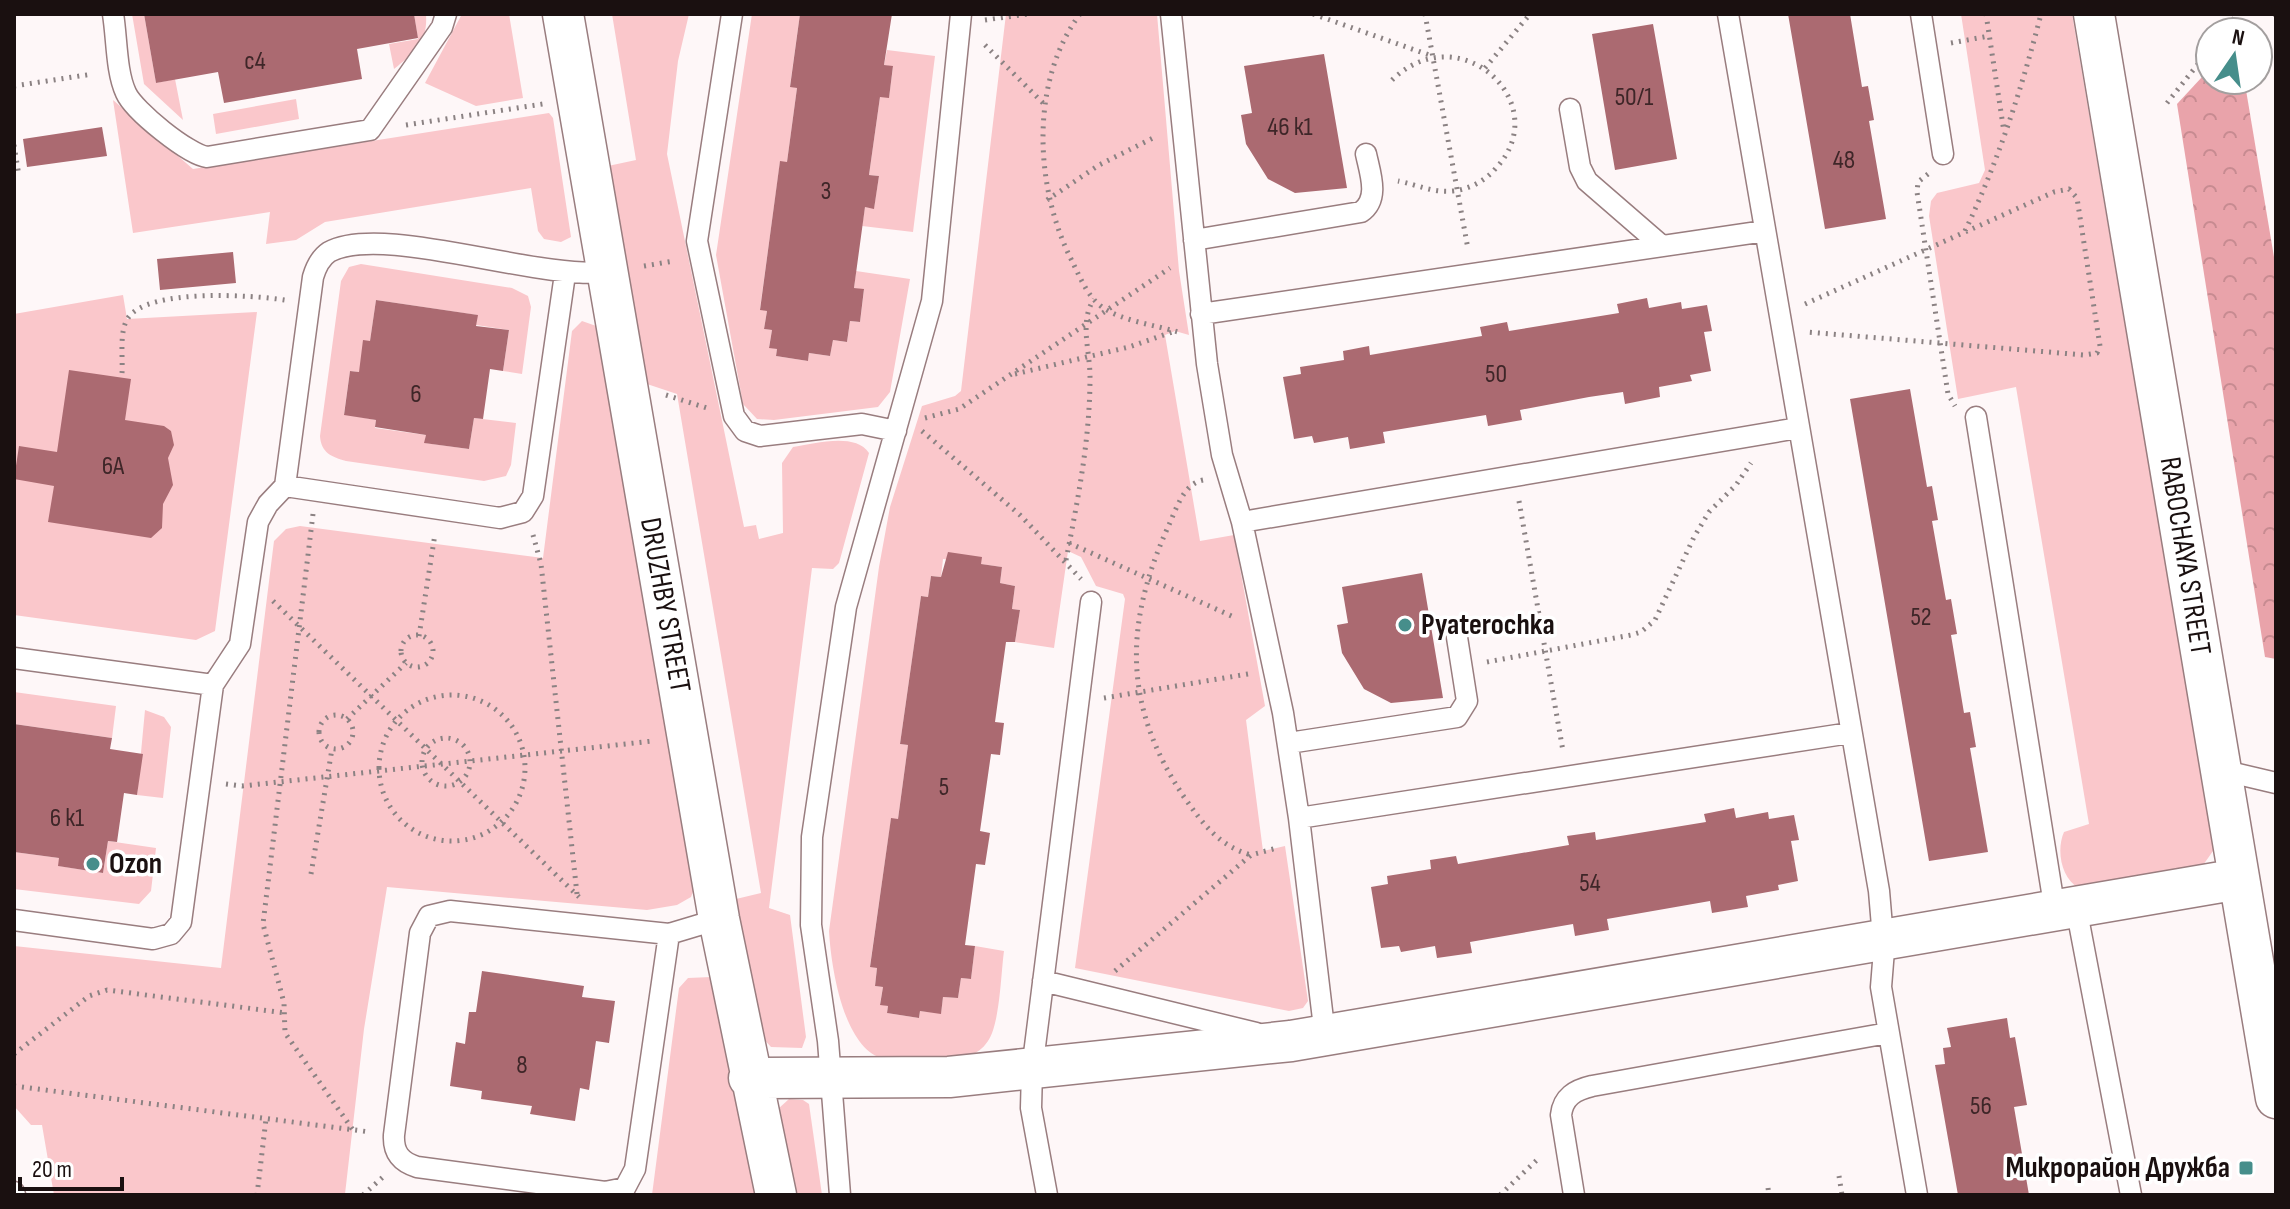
<svg xmlns="http://www.w3.org/2000/svg" width="2290" height="1209" viewBox="0 0 2290 1209" font-family="'Sofia Sans Condensed',sans-serif">
	<style>
		.grass { fill: #fac7cb }
		.forest { fill: url(#forest-crowns) }
		.building { fill: #ab6a71 }
		.lines { fill: none; stroke-linecap: round; stroke-linejoin: round }
		.service-casing { stroke: #997d7f; stroke-width: 23 }
		.minor-casing { stroke: #997d7f; stroke-width: 43 }
		.path { stroke: #8b8283; stroke-width: 5; stroke-dasharray: 2 6; stroke-linecap: butt }
		.service { stroke: #fff; stroke-width: 20 }
		.minor { stroke: #fff; stroke-width: 40 }
		.poi-dot { fill: #468e8b; stroke: #fff; stroke-width: 3 }
		.labels { text-anchor: middle; dominant-baseline: central; stroke-width: 7; stroke-linejoin: round; paint-order: stroke }
		.number-label { font-size: 26px; fill: #3e2628 }
		.street-label { font-size: 30px; fill: #1a1010; stroke: #fff }
		.poi-label { font-size: 30px; font-weight: bold; fill: #1a1010; stroke: #fff; text-anchor: start }
	</style>
	<defs>
		<pattern id="forest-crowns" width="20" height="18" patternUnits="userSpaceOnUse" patternTransform="scale(2)"><rect width="20" height="18" fill="#e9a3aa"/><path d="M2 6a3 3 0 1 1 6 0M12 15a3 3 0 1 1 6 0" fill="none" stroke="#c78b91"/></pattern>
	</defs>
	<rect width="100%" height="100%" fill="#fef7f8"/>
	<path class="grass" d="M132,14H144L156,83L175,79L183,120L144,84Z
		M414,14H426C428,42 415,52 394,69L389,44L418,39Z
		M462,14H509L523,98L476,106L425,83Z
		M612,14H689L678,61L667,154L744,527L756,525L759,539L783,533L782,463L793,447C814,444 855,432 869,453L839,563L833,569L812,568L769,908L790,915L806,1037L802,1048L771,1047L761,1036L756,1021L736,899L761,893L677,394L647,384L608,166L636,160Z
		M752,14H800L790,86L797,88L787,162H780L760,309L767,311L764,329L772,330L769,347L777,349L776,356L808,361L809,353L830,356L833,340L847,342L850,321L860,322L864,290L854,288L856,271L910,279L890,392L878,407L774,420L757,419L743,404L716,255Z
		M1006,14H1157L1179,271L1189,335L1175,331L1165,335L1200,541L1234,535L1265,706L1246,720L1263,851L1285,846L1308,1001L1303,1008L1289,1011L1075,968L1125,599L1123,594L1096,586L1081,557L1068,551L1054,648L1015,642L1020,610L1012,609L1015,586L1000,583L1002,567L943,559L941,577L931,576L928,597L921,596L900,744L908,745L898,819H891L870,966L877,968L875,986L883,987L880,1004L888,1006L887,1013L919,1018L920,1011L941,1013L943,997L958,998L961,978L971,979L975,946L1004,951C1001,972 1000,1024 988,1041C976,1059 959,1058 939,1058C923,1058 900,1063 884,1059C843,1049 831,966 829,931L879,567L890,507L922,406L955,396L961,391Z
		M1961,14H2072L2167,572L2215,828L2213,851L2201,868L2079,888C2061,878 2056,850 2064,832L2089,824L2016,387L1958,399L1929,216L1931,201L1937,193L1979,183L1985,170Z
		M887,50L935,56L913,232L862,226L865,207L874,208L879,176L869,175L880,97H889L893,67L884,65Z
		M296,99L299,119L216,134L213,114Z
		M113,100L193,169L549,113L553,118L571,237L561,242L544,239L538,231L531,188L325,222L296,240L266,244L270,212L133,233Z
		M361,264L512,288L528,296L531,307L522,374L503,371L509,330L476,325L477,315L376,300L370,341L359,372L350,371L344,414L376,420L375,428L426,435L425,443L469,449L474,418L516,423L511,465L506,476L484,481L346,461C332,457 321,453 320,436L341,281L349,267Z
		M123,295L127,319L257,312L215,631L196,640L14,615V314Z
		M582,321L599,327L694,889L691,897L677,905L647,910L387,887L364,1029L345,1194L349,1195H54L42,1125H31L14,1106V946L221,968L274,541L286,529L300,526L543,558L572,331Z
		M14,692L116,706L112,738L14,724Z
		M145,710L164,717L171,727L163,798L137,795Z
		M108,841L156,848L151,891L139,904L14,889V852L59,858V866L103,873Z
		M711,977L756,1195H652L679,988L688,978Z
		M789,1099L803,1100L809,1104L822,1195H796L778,1109Z"/>
	<path class="forest" d="M2202,77L2246,90L2276,269V659L2265,657L2177,104Z"/>
	<path class="building" d="M144,14H414L418,38L357,49L362,79L224,103L218,72L156,83Z
		M800,14H892L884,65L893,66L889,98L880,97L869,175L879,176L874,209L865,207L854,288L864,289L860,322L850,321L847,342L833,340L830,356L809,353L808,361L776,356L777,349L769,348L772,330L764,329L767,311L760,310L780,161L787,162L797,88L790,87Z
		M1788,14H1850L1862,87L1868,86L1874,120L1869,121L1886,219L1825,229Z
		M1653,24L1677,159L1615,170L1592,34Z
		M1324,54L1347,188L1295,193L1268,179L1246,144L1241,115L1252,113L1244,66Z
		M102,127L107,156L27,167L23,139Z
		M233,252L236,283L160,290L157,259Z
		M1647,298L1649,308L1681,302L1682,309L1707,305L1712,331L1704,332L1711,371L1690,375L1692,381L1659,387L1660,397L1625,404L1623,392L1589,397L1520,410L1522,420L1488,426L1486,415L1383,432L1385,443L1350,449L1348,437L1314,443L1312,436L1294,439L1283,377L1301,374L1300,367L1344,360L1343,351L1369,346L1370,355L1482,336L1480,327L1507,322L1509,331L1619,313L1617,304Z
		M376,300L478,315L476,326L509,330L503,371L490,369L483,419L474,418L469,449L424,443L426,435L375,427L376,420L344,415L350,371L359,372L363,340L370,341Z
		M69,370L131,379L125,420L164,426L171,431L174,445L168,458L173,485L163,504L162,528L151,538L48,522L54,486L14,479L19,446L57,452Z
		M1910,389L1927,487L1932,486L1938,520L1932,521L1946,600L1951,599L1957,634L1951,635L1964,713L1970,712L1976,747L1970,748L1988,852L1929,861L1850,399Z
		M948,552L982,557L981,564L1002,567L1000,583L1015,586L1012,609L1020,610L1015,642H1006L995,722L1004,723L1000,755L991,754L980,831L990,833L985,865L976,864L965,945L975,946L971,979L961,978L958,998L943,997L941,1014L920,1011L919,1018L887,1013L888,1006L880,1005L883,987L875,986L877,968L870,967L891,818L898,819L908,745L900,744L921,596L928,597L931,576L941,577Z
		M1422,573L1443,698L1391,703L1364,689L1342,653L1337,625L1348,623L1342,587Z
		M14,724L112,738L110,749L143,754L137,795L124,793L117,842L108,841L103,873L58,866L59,858L14,852Z
		M1734,808L1736,818L1768,812L1769,819L1794,815L1799,840L1791,841L1798,881L1778,885L1779,890L1746,896L1748,907L1712,913L1710,901L1607,919L1609,930L1575,936L1573,924L1470,942L1472,953L1437,958L1435,946L1401,952L1399,946L1381,948L1371,887L1388,884L1387,876L1431,869L1430,860L1456,856L1458,864L1569,845L1567,836L1595,832L1596,840L1706,822L1704,814Z
		M482,971L584,986L582,997L615,1001L609,1043L596,1041L589,1090L580,1088L575,1121L530,1114L532,1106L481,1099L482,1091L450,1086L456,1042L465,1044L469,1012H476Z
		M2007,1018L2010,1038L2015,1037L2027,1105L2014,1107L2029,1195H1958L1935,1065L1945,1064L1943,1048L1951,1047L1947,1028Z"/>
	<g class="lines">
		<defs>
			<path id="service" d="M113,14C117,38 116,72 126,93C134,111 189,155 207,157L370,130L442,27L446,14
				M732,14L697,241L734,416L745,431L760,436L862,424L896,431
				M1171,14L1207,364L1222,455L1242,522L1798,428
				M1728,14L1879,891L1884,950L1881,987L1917,1195
				M1921,14L1943,154
				M1570,109L1580,167L1587,181L1662,246
				M1194,240L1361,212C1380,199 1370,173 1366,154
				M1201,314L1765,231
				M1976,417L2055,911
				M285,486L500,518L523,512L533,496L565,274
				M1242,522L1283,713L1299,818
				M14,658L213,685
				M1289,743L1457,717L1467,701L1456,631
				M2221,770L2276,783
				M2076,907L2131,1195
				M14,920L153,939L171,934L181,922L213,685L240,644L258,522L268,504L285,486L313,277C316,267 320,258 329,252C382,223 536,280 607,272
				M669,934L635,1169L625,1188L605,1192L417,1167C401,1162 393,1153 394,1135L420,933L429,916L450,911L669,934L719,919
				M1043,981L1256,1033
				M1325,1036L1299,818L1850,733
				M14,1192L15,1195
				M840,1195L828,1041L811,925L812,837L846,607L932,301L961,14
				M1047,1195L1031,1108L1032,1070L1091,602
				M1574,1195L1561,1115C1563,1097 1575,1090 1592,1086L1888,1033"/>
			<path id="minor" d="M563,14L719,919L776,1195
				M2094,14L2276,1098
				M749,1078L949,1077L1291,1041L2239,879"/>
		</defs>
		<use href="#service" class="service-casing"/>
		<use href="#minor" class="minor-casing"/>
		<path class="path" d="M1080,14C1029,82 1035,189 1072,261C1080,277 1087,296 1102,307C1122,321 1155,325 1178,332
			M1313,14L1432,56
			M1425,14L1468,249
			M1986,14L2004,132
			M2274,14L2276,15
			M985,20L1028,14
			M2223,32L2238,14
			M1951,43L1989,36
			M985,45L1046,106
			M1485,68L1530,14
			M1392,80C1460,14 1556,104 1496,168C1485,181 1470,189 1453,191C1433,193 1418,185 1398,181
			M14,86L93,74
			M2167,103L2210,49
			M406,125L543,104
			M14,145L19,176
			M1928,174L1918,182L1917,192L1948,394L1955,406
			M1047,200L1099,165L1157,136
			M1965,231C1998,162 2022,88 2041,14
			M644,266L674,261
			M1805,304L2054,192L2069,189L2077,198L2100,346L2097,353L2084,355L1807,332
			M122,373C123,357 119,331 128,318C148,288 252,295 285,300
			M1015,374L1129,347L1175,331
			M666,395L707,408
			M925,418L959,409L1170,268
			M922,431L1020,515L1081,579
			M1203,480C1183,484 1176,510 1168,527C1124,625 1123,706 1184,797C1203,824 1219,846 1251,855
			M1519,501L1563,751
			M313,514L263,924L284,1003L285,1033L353,1130
			M533,535L541,564L577,894
			M1069,543L1236,618
			M1066,560C1078,499 1090,439 1090,377C1090,350 1079,322 1094,299
			M273,601L579,897
			M401 651a16 16 0 1 1 32 0a16 16 0 1 1-32 0Z
			M419,636L435,534
			M1487,662L1631,635L1641,632L1655,620L1694,537L1709,512L1736,485L1751,463
			M379 768a73 73 0 1 1 146 0a73 73 0 1 1-146 0Z
			M1104,698L1248,674
			M319 732a17 17 0 1 1 34 0a17 17 0 1 1-34 0Z
			M347,719L406,663
			M422 762a24 24 0 1 1 48 0a24 24 0 1 1-48 0Z
			M226,784L242,786L653,741
			M311,874L332,749
			M1115,971L1251,855L1277,848
			M14,1054L89,996L107,990L286,1013
			M14,1086L370,1132
			M1839,1176L1842,1195
			M1768,1188L1769,1195
			M257,1195L266,1119
			M363,1195L383,1177
			M1500,1195L1540,1157"/>
		<use href="#service" class="service"/>
		<use href="#minor" class="minor"/>
	</g>
	<g class="poi-dot">
		<circle cx="1405" cy="625" r="8"/>
		<circle cx="93" cy="864" r="8"/>
		<rect x="2238" y="1160" width="16" height="16" rx="4"/>
	</g>
	<g class="labels">
		<g class="number-label">
			<text x="255" y="61">с4</text>
			<text x="1634" y="97">50/1</text>
			<text x="1290" y="127">46 к1</text>
			<text x="1844" y="160">48</text>
			<text x="826" y="191">3</text>
			<text x="1496" y="374">50</text>
			<text x="416" y="394">6</text>
			<text x="113" y="466">6А</text>
			<text x="1921" y="617">52</text>
			<text x="944" y="787">5</text>
			<text x="67" y="818">6 к1</text>
			<text x="1590" y="883">54</text>
			<text x="522" y="1065">8</text>
			<text x="1981" y="1106">56</text>
		</g>
		<g class="street-label">
			<text transform="translate(2185 556) rotate(81)">RABOCHAYA STREET</text>
			<text transform="translate(665 605) rotate(80)">DRUZHBY STREET</text>
		</g>
		<g class="poi-label">
			<text x="1421" y="625">Pyaterochka</text>
			<text x="109" y="864">Ozon</text>
			<text x="2230" y="1168" text-anchor="end">Микрорайон Дружба</text>
		</g>
	</g>
	<rect width="2290" height="1209" fill="none" stroke="#1a1010" stroke-width="32"/>
	<g transform="translate(2234 56) rotate(13)"><circle r="38" fill="#ffffff" stroke="#a39f9f" stroke-width="2"/>
	<path d="M0-6L14 30L0 20L-14 30Z" fill="#468e8b"/>
	<text y="-12" font-size="22" font-weight="bold" text-anchor="middle" fill="#1a1010">N</text>
	</g>
	<path d="M20 1177v12h102v-12" fill="none" stroke="#1a1010" stroke-width="4"/>
	<text x="32" y="1177" font-size="24" fill="#1a1010" stroke="#ffffff" stroke-width="6" paint-order="stroke">20 m</text>
</svg>
